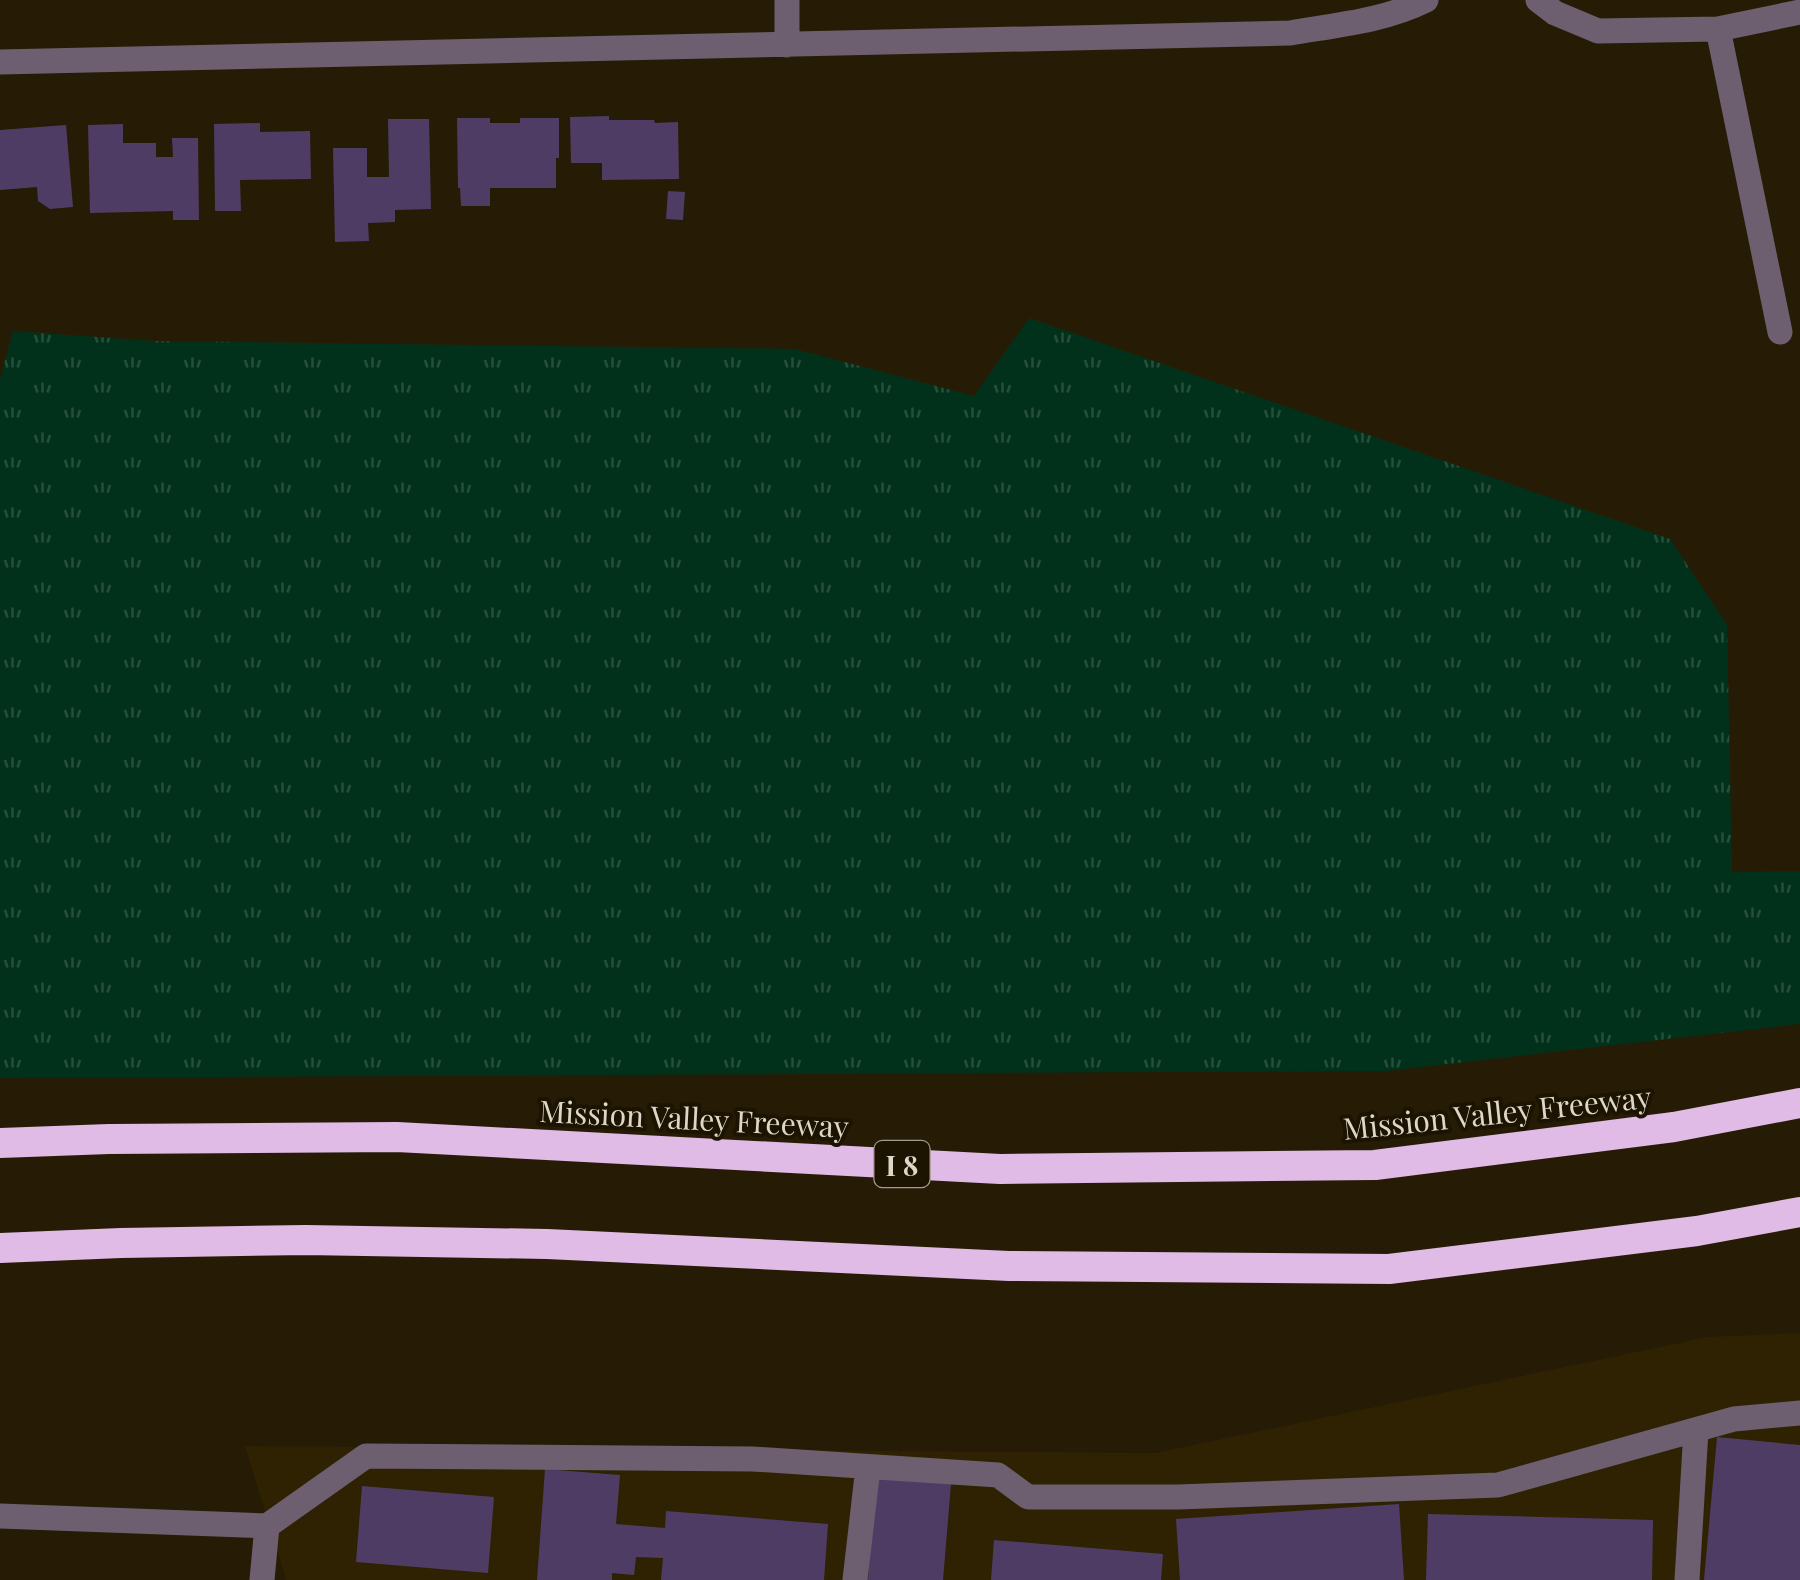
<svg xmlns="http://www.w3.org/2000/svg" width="1800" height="1580" viewBox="0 0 1800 1580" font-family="'Playfair Display',serif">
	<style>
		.built { fill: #2f2202 }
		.grass { fill: url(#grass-tufts) }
		.building { fill: #4f3c65 }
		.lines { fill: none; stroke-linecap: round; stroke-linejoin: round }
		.minor { stroke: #6d5f70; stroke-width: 25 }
		.highway { stroke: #dfbbe6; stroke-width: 30 }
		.labels { text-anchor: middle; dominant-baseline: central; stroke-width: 8; stroke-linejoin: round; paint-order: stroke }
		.shield { fill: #1c1300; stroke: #a39c8d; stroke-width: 2.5 }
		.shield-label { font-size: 28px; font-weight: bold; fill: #ddd7c9 }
		.street-label { font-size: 30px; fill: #ddd7c9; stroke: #1c1300 }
	</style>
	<defs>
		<pattern id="grass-tufts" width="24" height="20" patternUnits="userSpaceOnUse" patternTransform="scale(2.5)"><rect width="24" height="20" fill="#01311a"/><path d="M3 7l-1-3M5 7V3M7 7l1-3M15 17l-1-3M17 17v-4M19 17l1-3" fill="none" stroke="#264e3a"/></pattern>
	</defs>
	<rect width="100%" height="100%" fill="#261c05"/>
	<path class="built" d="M1800,1333V1580H286L245,1446L1155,1453L1708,1337Z"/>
	<path class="grass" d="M1029,318L1670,539L1727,625L1732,872L1800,871V1024L1386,1071L0,1078V379L13,331L154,341L795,349L974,396Z"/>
	<path class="building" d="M609,116V120H654L655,123L678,122L679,179L602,180V163H571L570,117Z
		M457,118H490V123H520V118H559V158H556V188H490V206H461L460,188H458Z
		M388,119H429L431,209L395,210V222L368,223L369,241L335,242L333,148H367V177H389Z
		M260,123V132L310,131L311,179L240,180L241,211H215L214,124Z
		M123,124V143H156V157H173L172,138H198L199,220H173V211L90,213L88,125Z
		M66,125L73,207L50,209L38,201L37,187L0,190V130Z
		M668,191L685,192L683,220L666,219Z
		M1717,1437L1800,1445V1580H1704Z
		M545,1469L620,1475L616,1524L665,1528L666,1511L828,1524L824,1580H661L663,1558L636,1557L634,1575L612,1573V1580H537Z
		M876,1478L951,1484L943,1580H868Z
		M362,1486L494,1497L488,1573L356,1562Z
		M1399,1504L1404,1580H1180L1176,1519Z
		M1428,1514L1653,1520L1652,1580H1426Z
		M994,1540L1163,1554L1161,1580H991Z"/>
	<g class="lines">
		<path class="minor" d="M787,0V45
			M1538,0L1555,13L1598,31L1718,29L1800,12
			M1718,29L1780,332
			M0,62L1290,33C1336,25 1384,21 1426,0
			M0,1516L267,1526L366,1456L753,1459L998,1475L1028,1497H1178L1498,1485L1734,1419L1800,1413
			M262,1580L267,1526
			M855,1580L868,1467
			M1687,1580L1696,1430"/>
		<path class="highway" d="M0,1143L109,1139L397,1137L1000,1169L1375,1165L1674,1127L1800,1103
			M0,1248L121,1243L306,1240L547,1244L1009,1266L1389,1269L1697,1231L1800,1212"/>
	</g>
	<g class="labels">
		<rect class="shield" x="874.5" y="1141" width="55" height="46" rx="8"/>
		<g class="shield-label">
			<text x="902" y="1164">I 8</text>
		</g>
		<g class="street-label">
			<text transform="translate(1497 1112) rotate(-6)">Mission Valley Freeway</text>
			<text transform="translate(694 1118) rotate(3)">Mission Valley Freeway</text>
		</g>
	</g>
</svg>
